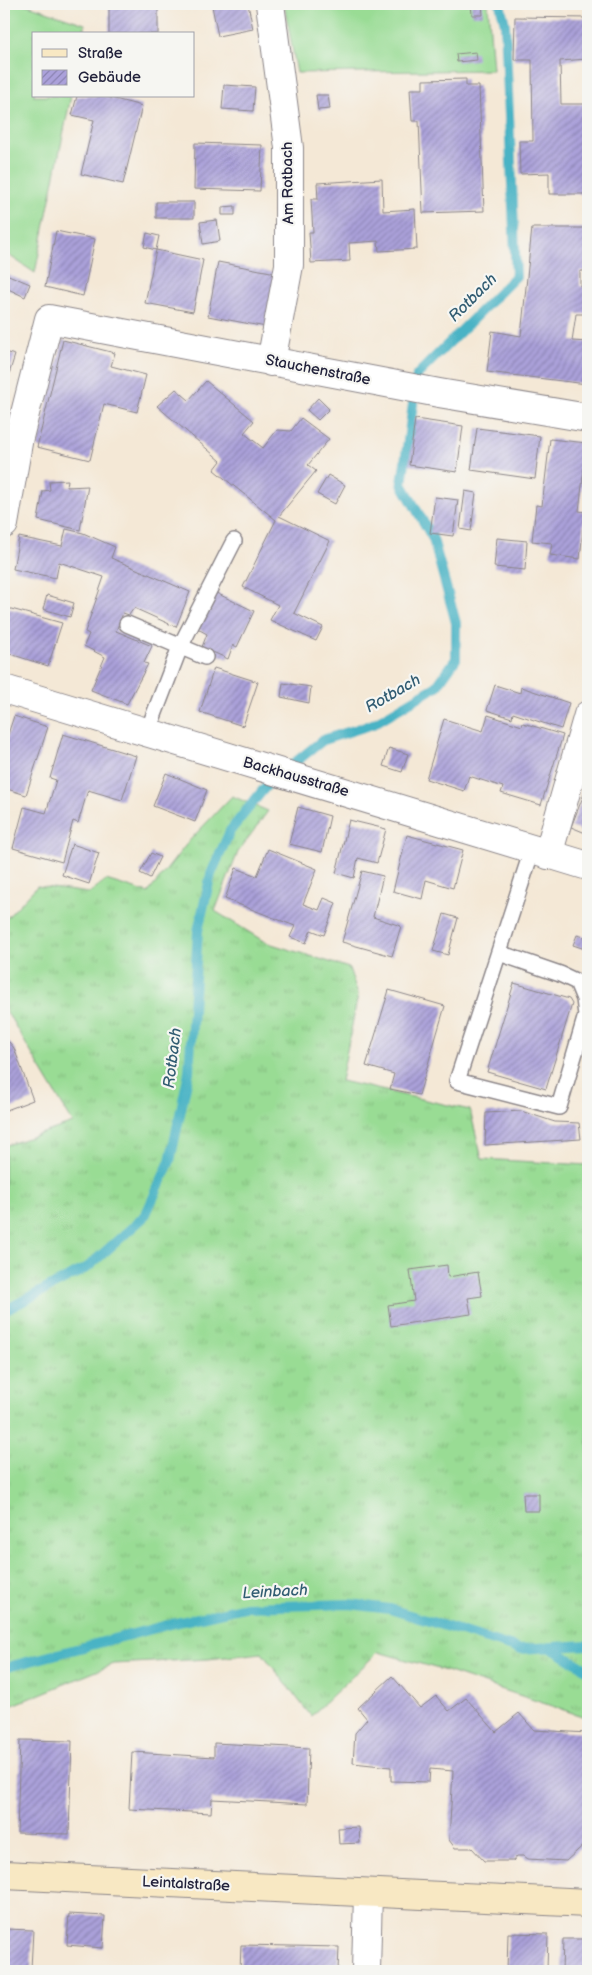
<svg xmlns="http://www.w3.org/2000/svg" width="592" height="1975" viewBox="0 0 592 1975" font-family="'Balsamiq Sans',sans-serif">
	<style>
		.grass { fill: url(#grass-tufts); stroke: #5e7f68 }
		.garden { fill: #99dc94; stroke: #5e7f68 }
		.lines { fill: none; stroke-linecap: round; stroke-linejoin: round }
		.stream { stroke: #48b3c5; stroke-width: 10 }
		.building { fill: url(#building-hatch) }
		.service-casing { stroke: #8b8588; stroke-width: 18 }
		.minor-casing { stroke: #8b8588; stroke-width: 30 }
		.secondary-casing { stroke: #8b8588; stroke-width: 30 }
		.service { stroke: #fff; stroke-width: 15 }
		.minor { stroke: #fff; stroke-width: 28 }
		.secondary { stroke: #f8e8c3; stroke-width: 28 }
		.labels { text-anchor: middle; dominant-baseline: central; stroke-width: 4.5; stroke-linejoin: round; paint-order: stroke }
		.street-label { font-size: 15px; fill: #22223b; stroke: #f6f6f2 }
		.water-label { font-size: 16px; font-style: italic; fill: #315c72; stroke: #f6f6f2 }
	</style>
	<defs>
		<pattern id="grass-tufts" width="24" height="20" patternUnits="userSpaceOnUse" patternTransform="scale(1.25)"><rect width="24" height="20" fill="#99dc94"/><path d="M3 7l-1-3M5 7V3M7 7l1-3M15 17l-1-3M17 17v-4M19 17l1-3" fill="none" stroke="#84bc80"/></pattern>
		<pattern id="building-hatch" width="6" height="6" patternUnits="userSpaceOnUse" patternTransform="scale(1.25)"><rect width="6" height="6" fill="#aba1da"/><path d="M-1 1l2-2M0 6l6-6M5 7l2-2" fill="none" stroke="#8b83b2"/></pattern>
	</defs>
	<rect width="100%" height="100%" fill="#f6f6f2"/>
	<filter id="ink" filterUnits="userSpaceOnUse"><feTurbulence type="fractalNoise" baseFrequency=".02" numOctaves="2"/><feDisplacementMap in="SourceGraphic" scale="10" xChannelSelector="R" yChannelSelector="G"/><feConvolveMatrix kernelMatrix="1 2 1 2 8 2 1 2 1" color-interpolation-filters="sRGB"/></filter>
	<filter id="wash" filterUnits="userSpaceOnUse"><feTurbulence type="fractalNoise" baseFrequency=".0096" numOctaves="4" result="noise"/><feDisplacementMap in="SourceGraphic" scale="20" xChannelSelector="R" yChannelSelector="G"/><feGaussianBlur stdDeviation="1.12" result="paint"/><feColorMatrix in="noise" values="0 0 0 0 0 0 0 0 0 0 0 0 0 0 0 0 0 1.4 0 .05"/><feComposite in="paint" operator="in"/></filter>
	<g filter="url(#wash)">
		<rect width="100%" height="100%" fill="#f4e8d6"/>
		<path class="grass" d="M232,796L268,811L238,852L215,911L265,942L349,968L358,995L341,1081L470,1110L482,1159L588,1165V1718L446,1671L378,1652L311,1716L262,1653L208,1659L114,1664L13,1705L4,1703V1146L73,1123L4,1007V921L37,886L89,893L106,880L148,893L189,841Z"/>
		<path class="garden" d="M4,4H25L85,24L83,34H34V96H71L35,273L4,252Z
			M284,4H488L493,70L297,73Z"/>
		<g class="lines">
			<path class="stream" d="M4,1311L88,1267L145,1216L170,1161L189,1072L198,931L211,874L230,831L267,785L323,740L373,724L437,686L456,659V623L433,539L402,484L417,375L516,276L505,24L500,4
				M549,1647L588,1670
				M4,1668L171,1624L245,1607L350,1604L390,1609L519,1649L588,1645"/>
		</g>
		<g id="blocks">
			<path class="building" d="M109,4H158V34H109Z
				M224,4H248L253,29L218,36L212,6Z
				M471,4H482L483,15H472Z
				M515,17L588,18V59L560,61L561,104H588V194H549V173L520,174L519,141H533L532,60H514Z
				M476,52L477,60L457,62L456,54Z
				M466,79V86H479L484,211L423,213L419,121H412L410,89H423V80Z
				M224,85L255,87L253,111L222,109Z
				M316,95H328L330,109L318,110Z
				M77,96H103L142,106L123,184L81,174L94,120L72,115Z
				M195,143L262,145L260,191L194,189Z
				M382,179L383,211L415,209L417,249L379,251L378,241L349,243L350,261L311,263L309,232H313L311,199H318L317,183Z
				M156,202H194V218H156Z
				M235,206V215H222V207Z
				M217,220L220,241L203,244L200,222Z
				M532,228H588V271H580V286L588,287V314H576L572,341L588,342L587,384L487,372L492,331L521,336Z
				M56,231L95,239L83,296L45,287Z
				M147,233L159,236L156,250L144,247Z
				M156,250L203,260L193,312L145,303Z
				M218,262L276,273L266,327L208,316Z
				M6,274L30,284L25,297L4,287Z
				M63,340L115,353L111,366L146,375L137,412L104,404L90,460L37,447Z
				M4,352L15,355L4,390Z
				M206,381L254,421L244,433L263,448L277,430L291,431L301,418L329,439L308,465L316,471L279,516L330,541L294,613L323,627L316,641L270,620L278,605L243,587L276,520L214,470L221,461L157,406L176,389L189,400Z
				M318,398L329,409L318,420L307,410Z
				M415,419L463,426L457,472L409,465Z
				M477,428L540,436L535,479L471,470Z
				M550,439L587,443L579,511L585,512L580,559L550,555L552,543L532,541L536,505L542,506Z
				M328,475L345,485L335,504L317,494Z
				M68,480L67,487L88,486L80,530L38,520L43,491L50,490L49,481Z
				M465,491L476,493L471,531L460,529Z
				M435,497L458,500L453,536L430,533Z
				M66,529L83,533L115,547L111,558L190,592L176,627L134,608L129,615L123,613L116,631L152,646L144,663L148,664L127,704L91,690L105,657L84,646L89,634L85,632L104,577L59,562L56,578L13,569L19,537L62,546Z
				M497,538L527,541L525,570L494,567Z
				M214,592L254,611L237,647L233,645L228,659L202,647L207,634L198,629Z
				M47,595L74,603L70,617L43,609Z
				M4,607L62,623L48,666L4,652Z
				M214,668L258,682L243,726L200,712Z
				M283,683L311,687L309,703L281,697Z
				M495,685L520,693L521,687L569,703L561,729L513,713L512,718L487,710Z
				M488,715L522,726L523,723L563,735L541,805L501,793L503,787L469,776L464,791L426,779L444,719L483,731Z
				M14,716L48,727L26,795L4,788V746Z
				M63,734L136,756L122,800L88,790L78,823L73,821L62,862L13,848L24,807L46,813L56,780L50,778Z
				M389,748L408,754L402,772L383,766Z
				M166,773L207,790L195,822L153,806Z
				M588,784V834L571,827Z
				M298,807L330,816L322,852L289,844Z
				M349,820L386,829L377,863L358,858L354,878L336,873Z
				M407,835L463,850L453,888L426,880L422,899L393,891Z
				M72,844L99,853L89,884L62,875Z
				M268,849L317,869L303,904L319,910L324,898L336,903L324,935L311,930L306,943L290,937L295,926L225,899L236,868L257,876Z
				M151,853L160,857L150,878L140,873Z
				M362,871L383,876L373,917L401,926L392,956L342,942Z
				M444,914L458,918L448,955L433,951Z
				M577,935L588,938V950L573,945Z
				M514,983L569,999L572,1004L546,1089L487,1072Z
				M389,990L445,1006L419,1095L390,1089L394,1074L366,1066Z
				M4,1036L14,1048L33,1100L4,1111Z
				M521,1111L555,1122L579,1123L581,1139L485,1145L486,1113Z
				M447,1265L448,1277L478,1272L482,1296L468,1298L471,1314L391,1326L388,1305L414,1301L410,1270Z
				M523,1494H539V1511H524Z
				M392,1676L420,1708L436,1696L449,1711L466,1698L496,1732L519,1713L534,1730L588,1733V1841L566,1861L527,1859L523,1856H517L513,1861H484L472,1848H455L449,1840L453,1771L430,1769L429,1782L391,1781V1767L353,1763L355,1733L367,1719L358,1708Z
				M20,1740L72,1741L69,1834L17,1833Z
				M214,1743L309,1748L307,1804L212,1799L211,1813L129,1809L132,1752L214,1757Z
				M359,1827L360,1843L339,1844L338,1828Z
				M69,1914L105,1916L103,1948L67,1945Z
				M4,1929L33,1930L31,1969H26L25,1971H4Z
				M508,1933L548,1934L547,1971H507Z
				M563,1939H588V1971H562Z
				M241,1945L339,1947L338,1971H240Z"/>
		</g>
	</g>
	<g filter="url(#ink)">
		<use href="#blocks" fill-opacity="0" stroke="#8b8588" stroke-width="1"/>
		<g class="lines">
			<defs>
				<path id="service" d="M127,624L205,657
					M147,733L180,647L234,541
					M499,953L560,974L577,982L584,999L586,1015L559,1107L457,1081L532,850"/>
				<path id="minor" d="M270,4L289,148V265L271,362
					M4,524L19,437L49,319L439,393L588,418
					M4,689L588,866
					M548,855L588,715
					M366,1971L368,1893"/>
				<path id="secondary" d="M4,1875L588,1903"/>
			</defs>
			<use href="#service" class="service-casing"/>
			<use href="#minor" class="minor-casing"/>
			<use href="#secondary" class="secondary-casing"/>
			<use href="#service" class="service"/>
			<use href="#minor" class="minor"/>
			<use href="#secondary" class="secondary"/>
		</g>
	</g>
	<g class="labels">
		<g class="street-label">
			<text transform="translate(288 183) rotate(-91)">Am Rotbach</text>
			<text transform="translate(318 370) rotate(11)">Stauchenstraße</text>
			<text transform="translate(296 777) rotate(16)">Backhausstraße</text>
			<text transform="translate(186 1884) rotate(3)">Leintalstraße</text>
		</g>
		<g class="water-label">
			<text transform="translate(473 298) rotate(-45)">Rotbach</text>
			<text transform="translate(393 694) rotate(-30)">Rotbach</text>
			<text transform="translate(173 1058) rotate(-83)">Rotbach</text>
			<text transform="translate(275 1592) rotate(-3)">Leinbach</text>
		</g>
	</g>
	<rect width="592" height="1975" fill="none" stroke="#f6f6f2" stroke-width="20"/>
	<rect x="32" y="32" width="162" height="65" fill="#f6f6f2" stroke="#a1a1a9"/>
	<rect x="42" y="49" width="25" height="8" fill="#f8e8c3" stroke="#a1a1a9"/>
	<text x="78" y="58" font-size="15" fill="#22223b">Straße</text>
	<rect x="42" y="70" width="25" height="15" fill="url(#building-hatch)" stroke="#a1a1a9"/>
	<text x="78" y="82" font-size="15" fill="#22223b">Gebäude</text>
</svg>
